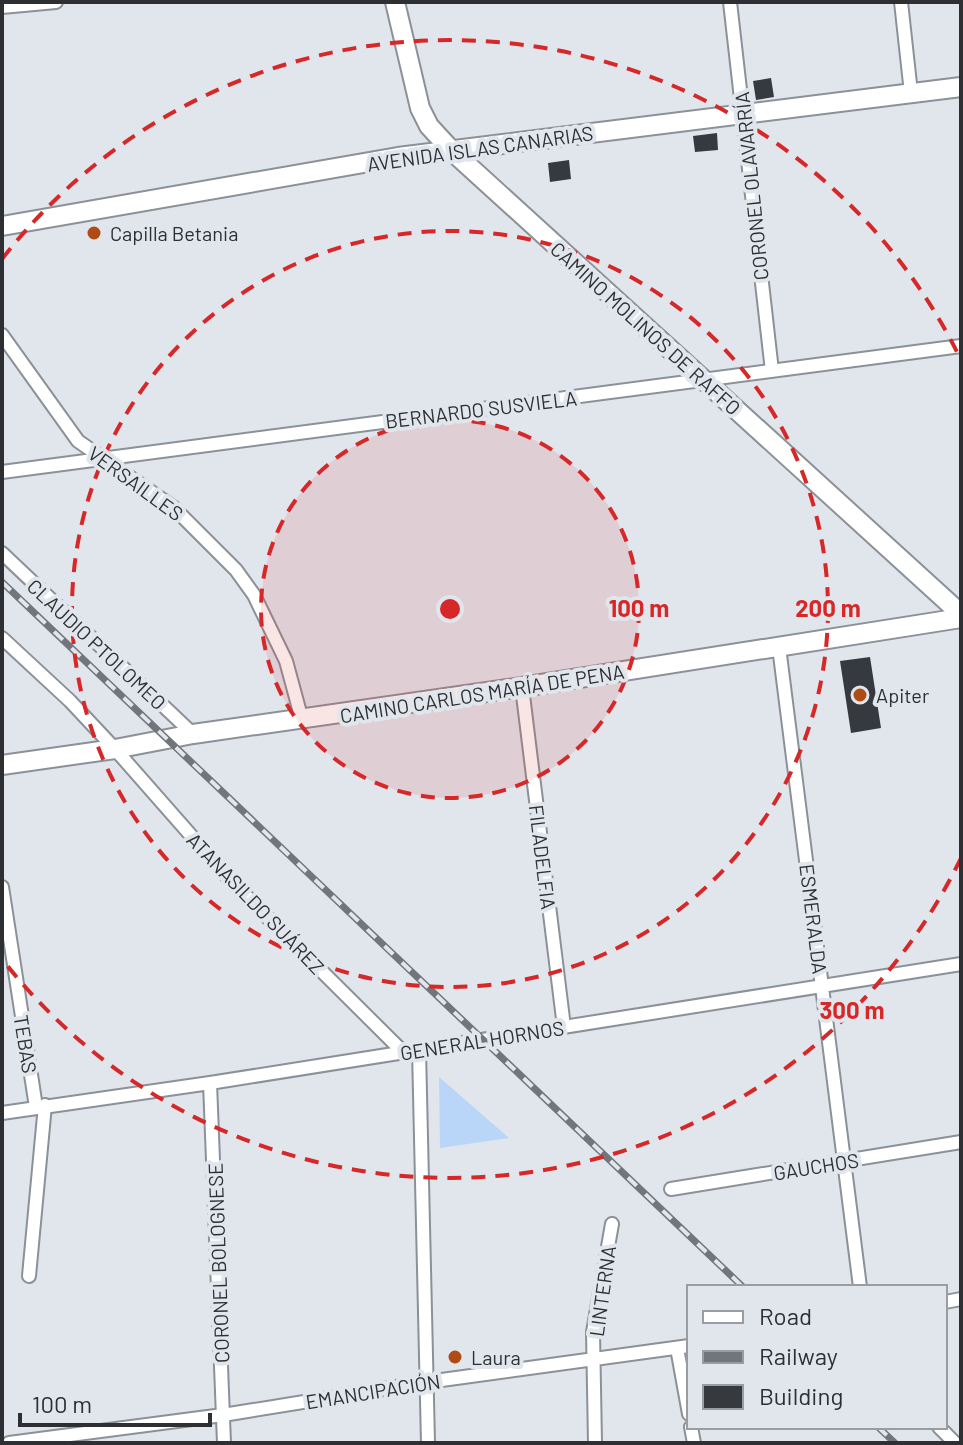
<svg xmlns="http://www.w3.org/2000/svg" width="963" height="1445" viewBox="0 0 963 1445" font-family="Barlow,sans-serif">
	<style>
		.green { fill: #b9d5f8 }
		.building { fill: #363a3f }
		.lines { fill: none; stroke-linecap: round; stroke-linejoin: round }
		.street-casing { stroke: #8c9197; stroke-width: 16 }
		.secondary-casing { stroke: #8c9197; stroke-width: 22 }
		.street { stroke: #fff; stroke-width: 12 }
		.secondary { stroke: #fff; stroke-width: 18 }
		.rail-casing { stroke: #72757a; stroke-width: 7 }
		.rail { stroke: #e1e6ed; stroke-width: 4; stroke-dasharray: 12; stroke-linecap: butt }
		.ring { fill: none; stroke: #d62828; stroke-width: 4; stroke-dasharray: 14 10 }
		.poi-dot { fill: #af4c15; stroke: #e1e6ed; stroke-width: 3 }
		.labels { text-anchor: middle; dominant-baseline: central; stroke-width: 8; stroke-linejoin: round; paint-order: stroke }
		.street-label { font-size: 20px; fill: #2d2f32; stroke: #e1e6ed }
		.poi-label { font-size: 20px; fill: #2d2f32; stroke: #e1e6ed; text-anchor: start }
		.centre { fill: #d62828; stroke: #e1e6ed; stroke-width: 4 }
		.ring-label { font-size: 24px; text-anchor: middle; font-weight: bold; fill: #d62828; stroke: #e1e6ed; stroke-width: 8; stroke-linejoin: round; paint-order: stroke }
	</style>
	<rect width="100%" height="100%" fill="#e1e6ed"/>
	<path class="green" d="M439,1077L509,1138L440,1148Z"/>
	<path class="building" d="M771,78L774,97L756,100L753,81Z
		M717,133L718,150L695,152L693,136Z
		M569,160L571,179L550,182L548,163Z
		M870,657L881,728L851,733L840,661Z"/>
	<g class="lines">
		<defs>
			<path id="street" d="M730,2L772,371
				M901,2L911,93
				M2,7L56,2
				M2,335L78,441L173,507L236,570L254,595L286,661L302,720
				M2,472L961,346
				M2,553L193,734
				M2,638L70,701L115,749L231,881L403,1052
				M779,647L860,1287
				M522,687L564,1027
				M2,887L36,1107
				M419,1050L428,1443
				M210,1083L224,1443
				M2,1113L210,1083L961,964
				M671,1189L961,1142
				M29,1276L45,1105
				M945,1302L961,1299
				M677,1348L689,1414
				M691,1427L694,1443
				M939,1427L955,1443
				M9,1443L223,1415L427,1382L689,1346
				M595,1443L593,1332L612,1224"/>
			<path id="secondary" d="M395,2L420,108L429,126L452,151L961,614
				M2,226L398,157L961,87
				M2,765L115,749L193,734L522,687L961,618"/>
		</defs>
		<use href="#street" class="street-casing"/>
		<use href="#secondary" class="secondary-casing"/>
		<use href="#street" class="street"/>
		<use href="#secondary" class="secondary"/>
		<defs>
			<path id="rail" d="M2,582L743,1287
				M878,1427L895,1443"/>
		</defs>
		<use href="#rail" class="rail-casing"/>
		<use href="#rail" class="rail"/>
	</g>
	<circle cx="450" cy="609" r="189" fill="#d62828" fill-opacity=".12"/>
	<g class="ring">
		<circle cx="450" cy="609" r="189"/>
		<circle cx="450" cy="609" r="378"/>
		<path d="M961 858A568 568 0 0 1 2 959M2 259A568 568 0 0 1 961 360"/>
	</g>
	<g class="poi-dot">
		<circle cx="94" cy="233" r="8"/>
		<circle cx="860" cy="695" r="8"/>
		<circle cx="455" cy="1357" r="8"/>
	</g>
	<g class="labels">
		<g class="street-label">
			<text transform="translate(480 148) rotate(-8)">AVENIDA ISLAS CANARIAS</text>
			<text transform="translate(751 186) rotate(-96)">CORONEL OLAVARRÍA</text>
			<text transform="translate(646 328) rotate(42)">CAMINO MOLINOS DE RAFFO</text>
			<text transform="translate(481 409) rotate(-7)">BERNARDO SUSVIELA</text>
			<text transform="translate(136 483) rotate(36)">VERSAILLES</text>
			<text transform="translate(97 644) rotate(43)">CLAUDIO PTOLOMEO</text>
			<text transform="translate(482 693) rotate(-9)">CAMINO CARLOS MARÍA DE PENA</text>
			<text transform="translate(543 857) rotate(83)">FILADELFIA</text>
			<text transform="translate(256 903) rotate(46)">ATANASILDO SUÁREZ</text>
			<text transform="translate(814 919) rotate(83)">ESMERALDA</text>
			<text transform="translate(482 1040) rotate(-9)">GENERAL HORNOS</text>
			<text transform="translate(26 1044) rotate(81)">TEBAS</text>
			<text transform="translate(816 1166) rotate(-9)">GAUCHOS</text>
			<text transform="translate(218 1263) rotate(-92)">CORONEL BOLOGNESE</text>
			<text transform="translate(602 1291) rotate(-82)">LINTERNA</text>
			<text transform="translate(373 1391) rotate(-9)">EMANCIPACIÓN</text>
		</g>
		<g class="poi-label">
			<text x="110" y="233">Capilla Betania</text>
			<text x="876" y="695">Apiter</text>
			<text x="471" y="1357">Laura</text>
		</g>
	</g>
	<circle cx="450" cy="609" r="12" class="centre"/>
	<g class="ring-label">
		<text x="639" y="617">100 m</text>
		<text x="828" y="617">200 m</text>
		<text x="852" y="1019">300 m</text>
	</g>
	<rect width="963" height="1445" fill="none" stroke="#2d2f32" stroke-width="8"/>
	<rect x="687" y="1285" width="260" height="144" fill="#e1e6ed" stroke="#999da2" stroke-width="2"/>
	<rect x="703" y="1311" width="40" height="12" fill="#ffffff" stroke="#999da2" stroke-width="2"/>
	<text x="759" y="1325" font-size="24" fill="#2d2f32">Road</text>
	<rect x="703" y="1351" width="40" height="12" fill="#72757a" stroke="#999da2" stroke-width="2"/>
	<text x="759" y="1365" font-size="24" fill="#2d2f32">Railway</text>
	<rect x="703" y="1385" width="40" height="24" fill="#363a3f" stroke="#999da2" stroke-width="2"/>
	<text x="759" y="1405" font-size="24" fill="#2d2f32">Building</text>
	<path d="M20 1413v12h190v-12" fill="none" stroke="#2d2f32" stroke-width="4"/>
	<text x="32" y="1413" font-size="24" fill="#2d2f32" stroke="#e1e6ed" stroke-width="6" paint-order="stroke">100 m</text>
</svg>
